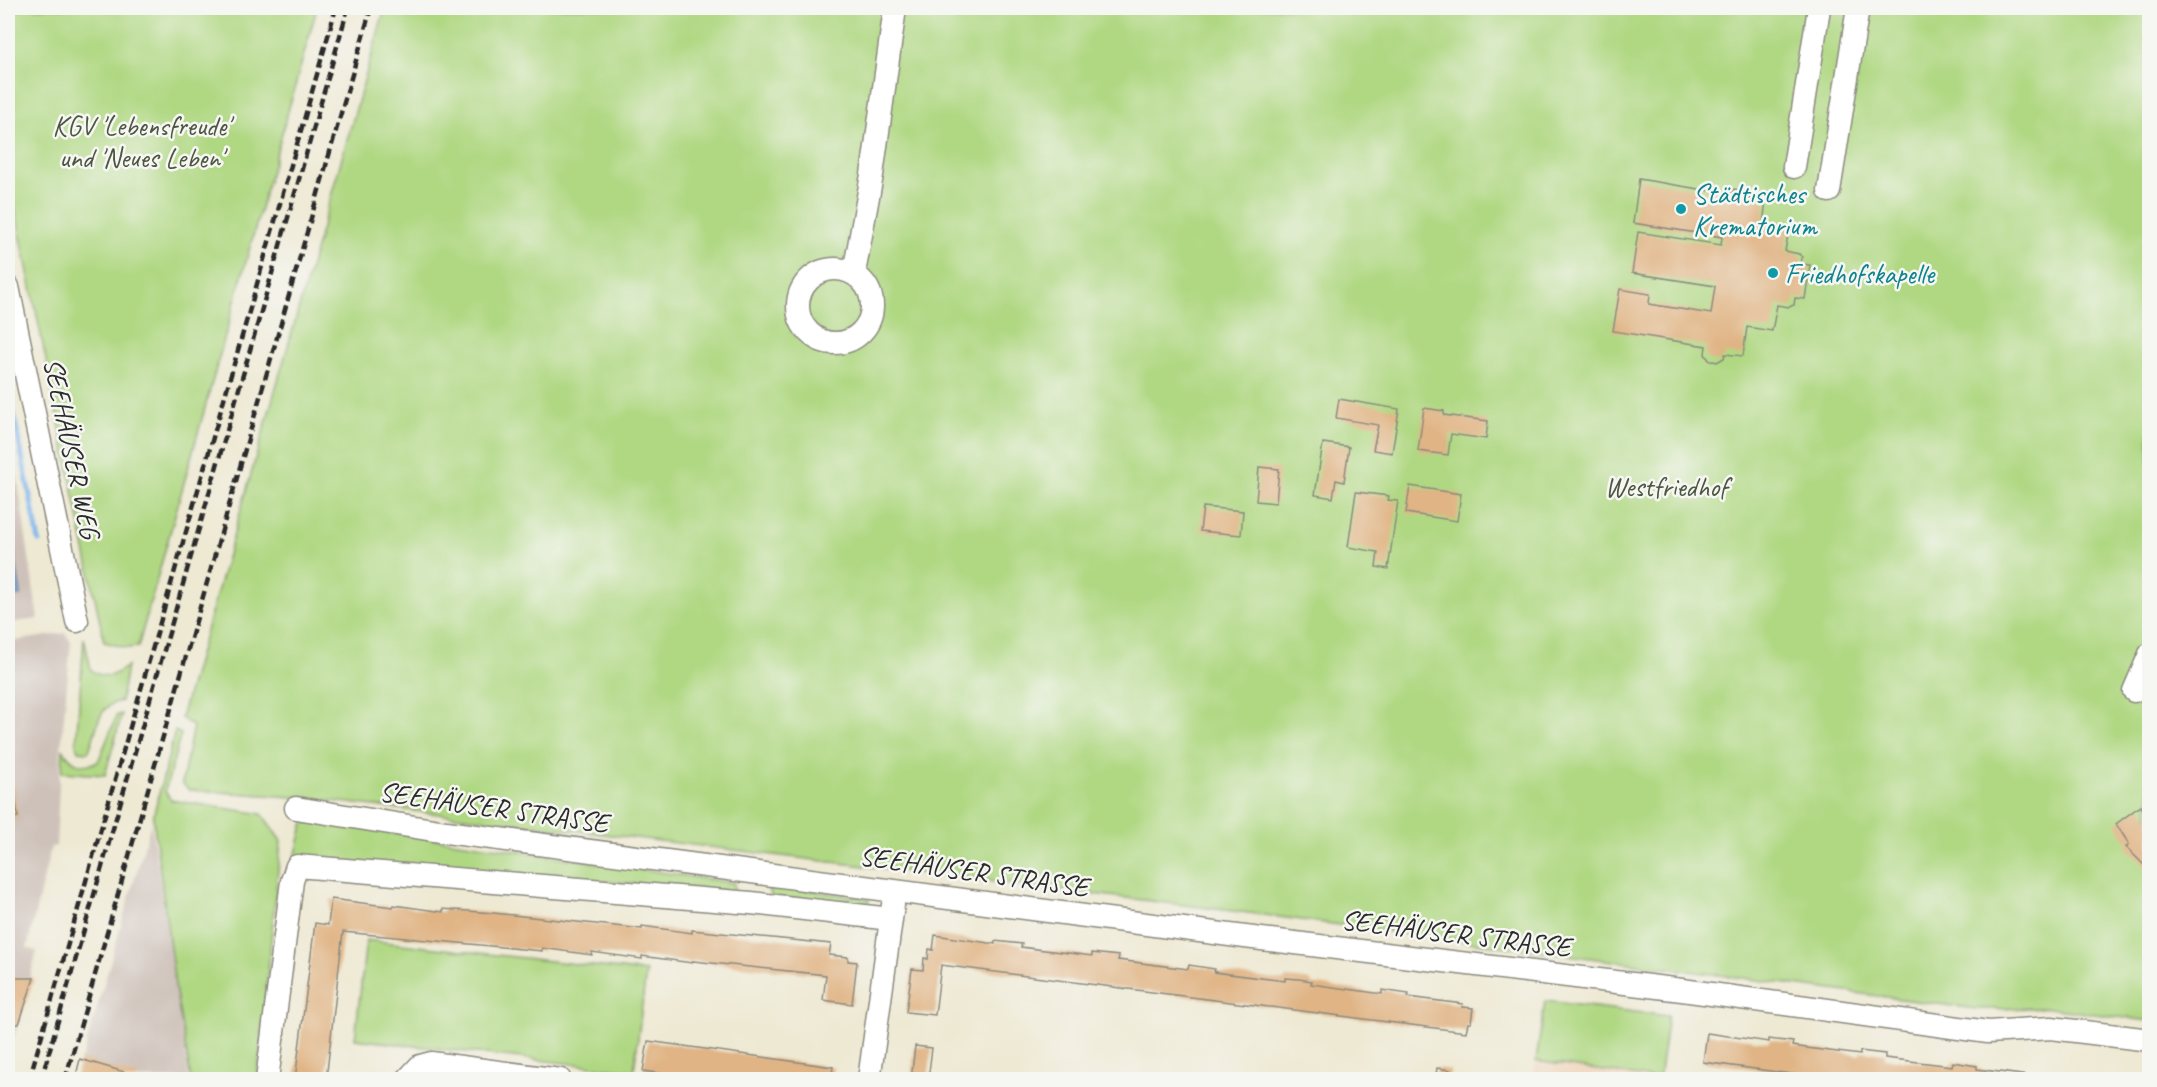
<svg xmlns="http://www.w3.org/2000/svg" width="2157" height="1087" viewBox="0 0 2157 1087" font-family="Caveat,sans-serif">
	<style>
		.built { fill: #f0d5bc }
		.industrial { fill: #cec1b9 }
		.green { fill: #b0d883; stroke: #6e8257; stroke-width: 1.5 }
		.water { fill: #79b2ea; stroke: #526e8a; stroke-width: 1.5 }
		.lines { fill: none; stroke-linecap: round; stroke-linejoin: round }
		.stream { stroke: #79b2ea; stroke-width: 5 }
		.building { fill: #e0b484 }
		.street-casing { stroke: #8c8a7f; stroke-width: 25 }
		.street { stroke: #fff; stroke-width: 22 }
		.rail { stroke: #2b2b2b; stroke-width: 4.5; stroke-dasharray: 9 4.5; stroke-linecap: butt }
		.culture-dot { fill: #0f9aa8; stroke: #f6f6f2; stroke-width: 2 }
		.labels { text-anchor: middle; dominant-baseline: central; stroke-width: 5; stroke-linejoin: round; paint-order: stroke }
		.park-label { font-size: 28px; fill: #4c5641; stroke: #f6f6f2 }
		.culture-label { font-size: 28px; fill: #0d838f; stroke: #f6f6f2; text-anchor: start }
		.street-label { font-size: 28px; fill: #2b2b2b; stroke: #f6f6f2 }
	</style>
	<rect width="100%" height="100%" fill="#f6f6f2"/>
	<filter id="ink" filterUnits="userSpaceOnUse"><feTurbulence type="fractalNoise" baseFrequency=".0167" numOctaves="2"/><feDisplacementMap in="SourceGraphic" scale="12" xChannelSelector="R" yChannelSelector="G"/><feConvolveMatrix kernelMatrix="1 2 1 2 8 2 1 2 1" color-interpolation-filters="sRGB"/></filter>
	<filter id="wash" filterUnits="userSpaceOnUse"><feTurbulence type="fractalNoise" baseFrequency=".008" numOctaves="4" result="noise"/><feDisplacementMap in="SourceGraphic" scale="24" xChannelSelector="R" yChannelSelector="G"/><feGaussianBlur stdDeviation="1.35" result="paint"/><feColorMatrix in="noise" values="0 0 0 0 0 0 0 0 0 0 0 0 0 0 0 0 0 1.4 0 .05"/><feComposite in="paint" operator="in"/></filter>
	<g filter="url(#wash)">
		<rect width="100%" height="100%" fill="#eee9d3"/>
		<path class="built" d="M1536,1061L1659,1079L1533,1080Z"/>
		<path class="industrial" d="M8,414L38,619L8,623Z
			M65,633L71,642L61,748L56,846L51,847L27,948L37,951L8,1061V642Z
			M151,823L189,1079H76Z"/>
		<path class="green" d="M8,8H317L138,647L127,648L104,642L8,175Z
			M385,8H2149V1021L2048,1008L1976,1009L1249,913L308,798L189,790L182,783L193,726L181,718Z
			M84,638L91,670C106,680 114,676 127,666L121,701C94,706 99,731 88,752L78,751L76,745Z
			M122,714L105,775L62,772L63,750C73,764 80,768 98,762L117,715Z
			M175,731L181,734L165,791L171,800L262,814L281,841L257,1079H191L176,993L153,817Z
			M316,821L734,883V891L298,859L296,854L303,825L306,822Z
			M774,885L869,899V908L772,897L768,889Z
			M366,940L646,972L634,1071L355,1039Z
			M1545,1001L1668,1016L1659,1079L1536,1061Z"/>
		<path class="water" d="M8,515L21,595L8,598Z"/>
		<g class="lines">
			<path class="stream" d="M8,386L39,541"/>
		</g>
		<g id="blocks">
			<path class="building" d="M1639,179L1729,194L1734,189L1745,191L1747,198L1766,200L1763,225L1789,229L1785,251L1799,254L1802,257L1801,264L1810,265L1805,299L1795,298L1794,305L1789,307L1777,305L1772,331L1747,327L1743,356L1725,354L1724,358L1717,362L1709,360L1705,354L1706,346L1613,331L1620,289L1650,294L1649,304L1711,314L1715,286L1632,273L1638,232L1721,245L1722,237L1633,223Z
				M1339,399L1399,409L1392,453L1373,450L1378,425L1336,418Z
				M1424,408L1444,411V415L1488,421L1486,439L1451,434L1448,455L1418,451Z
				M1323,443L1349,447L1344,482L1336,480L1333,498L1315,495Z
				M1259,467L1279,469L1276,503L1256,501Z
				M1410,486L1461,494L1457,521L1406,513Z
				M1356,492L1389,496L1388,500L1398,501L1388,569L1376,567L1378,552L1348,547Z
				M1203,507L1243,511L1241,535L1200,531Z
				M8,749L18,817L8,819Z
				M2140,806L2150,818V871L2126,847L2129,844L2116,824Z
				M331,899L393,907L394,905L443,912V909L493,913L642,929V926L692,933V930L831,944L829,955L848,957V961L857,962L852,1004L823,1000L826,975L693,961L692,963L642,956V959L592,952V955L542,948V951L343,932L326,1080H295L315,923L328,925Z
				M935,935L995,944V941L1022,944L1021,947L1092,956V953L1119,956L1118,960L1188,969L1189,965L1215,969L1214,972L1285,981V978L1299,979L1312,981L1311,984L1382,994V990L1409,994L1408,997L1463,1004L1462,1007L1473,1008L1471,1023H1468L1466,1032L941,965L935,1015L906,1012L912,969L923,970L924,958L928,959L929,949L933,950Z
				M8,978H34L19,1024H8Z
				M1707,1033L1769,1042V1039L1793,1042L1792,1046L1860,1055V1051L1885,1054V1058L1952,1066L1953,1062L1977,1066V1069L2037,1077V1080H1837L1703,1062Z
				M648,1041L833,1067L831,1080H707L643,1071Z
				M915,1046L932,1048L928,1080H911Z
				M80,1059L138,1076L137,1080H75Z
				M1437,1068L1450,1070L1449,1080H1435Z"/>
		</g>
	</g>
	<g filter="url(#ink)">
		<use href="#blocks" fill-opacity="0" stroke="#8c8a7f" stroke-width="1.5"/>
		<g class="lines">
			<defs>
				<path id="street" d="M1794,167L1819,8
					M1829,191L1858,8
					M798 306a37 37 0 1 1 74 0a37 37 0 1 1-74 0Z
					M854,273L872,175L895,8
					M8,287L77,621
					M2134,691L2150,654
					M296,808L446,832L1245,937L1682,990L1988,1032L2051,1028L2150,1040
					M267,1080L292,881L297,866L751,903L891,919
					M407,1080L420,1066L431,1063L560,1080
					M869,1080L893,905"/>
			</defs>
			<use href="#street" class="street-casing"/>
			<use href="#street" class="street"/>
			<path class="rail" d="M29,1080L336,8
				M41,1080L348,8
				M65,1080L371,8"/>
		</g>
	</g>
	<g class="culture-dot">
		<circle cx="1681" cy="209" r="6"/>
		<circle cx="1773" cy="273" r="6"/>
	</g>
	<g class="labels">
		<g class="park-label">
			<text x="141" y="125">KGV 'Lebensfreude'<tspan x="141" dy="32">und 'Neues Leben'</tspan></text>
			<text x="1666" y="486">Westfriedhof</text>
		</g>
		<g class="culture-label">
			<text x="1693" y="193">Städtisches<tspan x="1693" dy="32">Krematorium</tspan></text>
			<text x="1785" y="273">Friedhofskapelle</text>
		</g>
		<g class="street-label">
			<text transform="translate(72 448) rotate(78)">SEEHÄUSER WEG</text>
			<text transform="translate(494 807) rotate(8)">SEEHÄUSER STRASSE</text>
			<text transform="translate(974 871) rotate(8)">SEEHÄUSER STRASSE</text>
			<text transform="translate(1456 933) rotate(7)">SEEHÄUSER STRASSE</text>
		</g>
	</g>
	<rect width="2157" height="1087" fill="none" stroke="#f6f6f2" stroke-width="30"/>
</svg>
